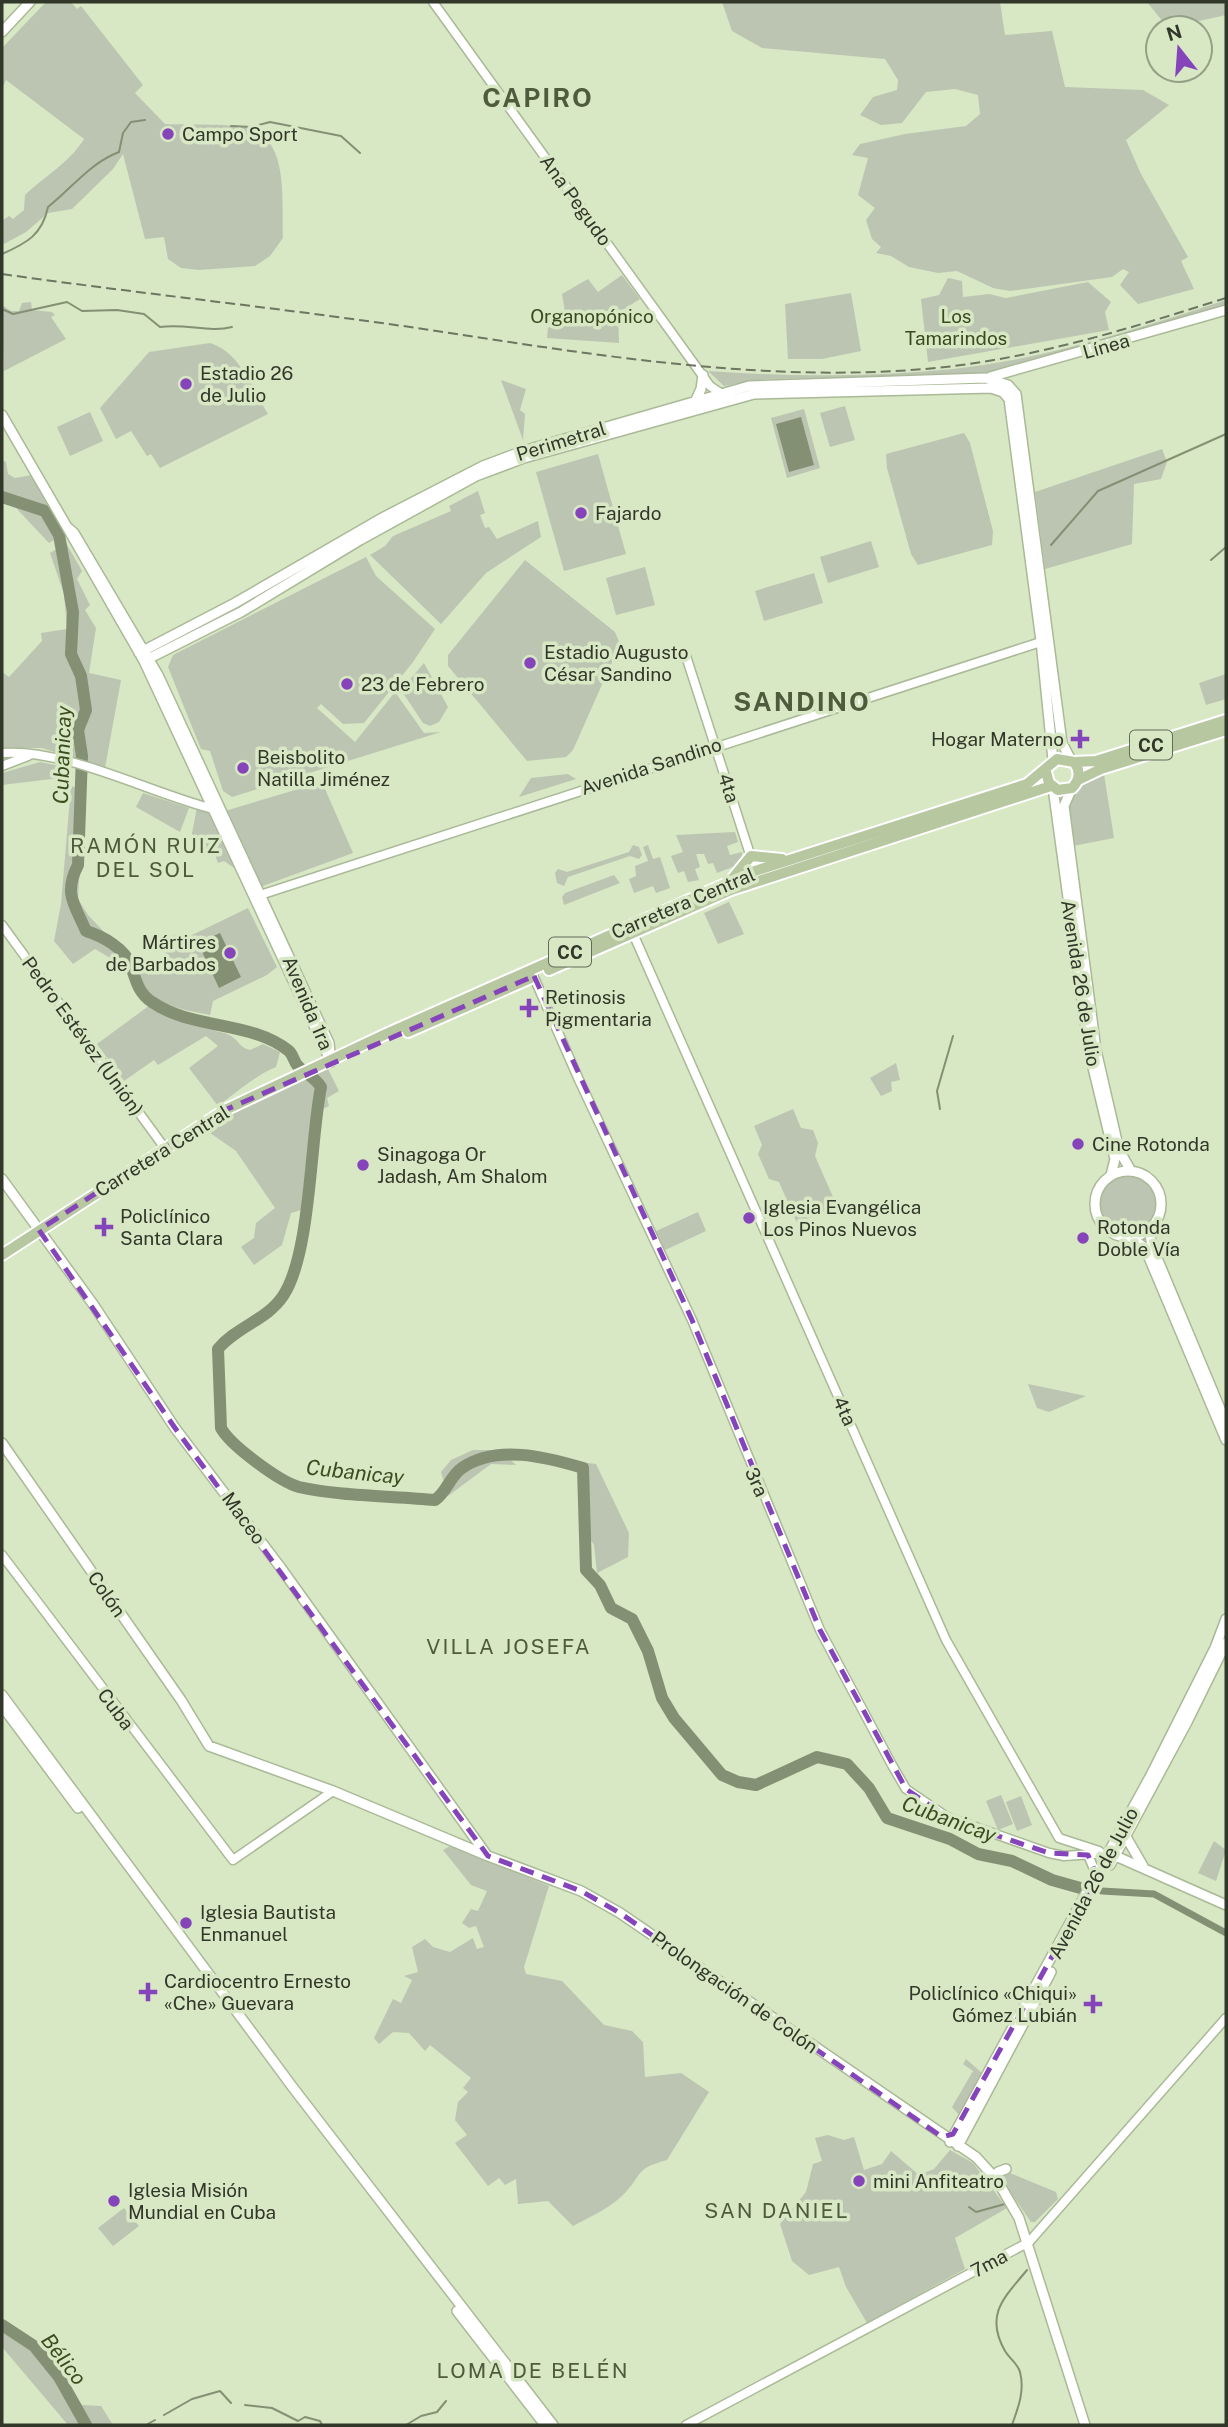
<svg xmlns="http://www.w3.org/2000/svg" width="1228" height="2427" viewBox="0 0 1228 2427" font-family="'Public Sans',sans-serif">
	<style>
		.green { fill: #bcc5b2 }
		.water { fill: #849074 }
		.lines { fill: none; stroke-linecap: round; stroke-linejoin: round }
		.stream { stroke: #849074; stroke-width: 2 }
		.canal { stroke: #849074; stroke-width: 7 }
		.river { stroke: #849074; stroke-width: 12 }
		.tertiary-casing { stroke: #aab997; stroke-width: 11 }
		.secondary-casing { stroke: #aab997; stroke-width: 12 }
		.primary-casing { stroke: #fff; stroke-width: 14 }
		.tertiary { stroke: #fff; stroke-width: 8 }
		.secondary { stroke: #fff; stroke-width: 9 }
		.primary { stroke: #b7c7a0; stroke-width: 10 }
		.rail { stroke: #6d7660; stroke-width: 2; stroke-dasharray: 10 5; stroke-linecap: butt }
		.marked { fill: none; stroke: #8544b9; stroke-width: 5; stroke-dasharray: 14 9; stroke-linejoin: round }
		.poi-dot { fill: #8544b9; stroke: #d8e7c4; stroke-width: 2.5 }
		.labels { text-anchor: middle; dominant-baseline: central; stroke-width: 7; stroke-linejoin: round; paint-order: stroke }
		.shield { fill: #d8e7c4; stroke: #636c58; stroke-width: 2 }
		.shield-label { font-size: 18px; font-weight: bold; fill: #313729 }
		.poi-label { font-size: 19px; fill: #313729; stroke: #d8e7c4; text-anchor: start }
		.street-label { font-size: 19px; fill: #313729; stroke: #d8e7c4 }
		.park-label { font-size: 19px; fill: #394a1c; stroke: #d8e7c4 }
		.water-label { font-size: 21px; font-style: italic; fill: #3b4c1e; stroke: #d8e7c4 }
		.neighbourhood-label { font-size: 21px; letter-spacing: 2px; fill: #4e5b3c; stroke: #d8e7c4 }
		.district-label { font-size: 26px; font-weight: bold; letter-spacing: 2px; fill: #4e5b3c; stroke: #d8e7c4 }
	</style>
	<rect width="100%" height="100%" fill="#d8e7c4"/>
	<path class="green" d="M46,2H71L77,9L81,6L143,85L135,93L165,124C186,125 235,123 252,129C290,144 281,205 283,238L270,256L255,266L199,270L181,268L168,259L164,237L145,239L123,154L113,169L72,209L48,213L26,232L2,245V221L9,216L13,219L24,210L25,195C45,176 69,163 84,139L6,80L2,89V48Z
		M722,2H1000L1005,35L1052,31L1065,87L1143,90L1169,105L1126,140L1141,174L1188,257L1181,261L1194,289L1138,304L1120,285L1129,272L1123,269L1112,277L1010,291L993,288L957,271L938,273L909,267L891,256L876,253L881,247L872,239L866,220L875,208L858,195L868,158L852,155L860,144L905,134L966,126L980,114L978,95L955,89L926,92L902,123L881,125L860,115L873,97L897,90L898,80L885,59L762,48L732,31Z
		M1147,2H1226V15L1168,28Z
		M622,275L640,299L618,313L619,343L547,338L548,328L565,312L562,294L588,279L598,292Z
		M948,278L962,281L963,297L989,294L1006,298L1088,282L1111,302L1105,312L1109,330L928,362L921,299L939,295Z
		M851,293L861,351L822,359H788L785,304Z
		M1226,300V307L1003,370L966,376L766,379L724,386L708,371C790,377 872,377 953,369C1043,360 1140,328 1226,300Z
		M31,302L32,310L52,312L55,315L51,317L66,339L4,371L2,305L11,311H19L22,303Z
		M210,343C240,352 252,388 268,414L160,468L151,454L147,456L131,431L116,439L100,408L149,352Z
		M501,380L526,389L520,410L525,414L523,440Z
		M845,406L855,440L830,447L820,413Z
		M804,409L820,468L787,478L771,418Z
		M90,412L103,441L70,456L57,427Z
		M964,433L970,443L993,531L992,545L918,565L911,554L887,468L886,454Z
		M1162,449L1167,462L1161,479L1134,484L1132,544L1045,569L1035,492Z
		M598,454L626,554L564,571L536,472Z
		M2,460L6,462L8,474L15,478L32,475L64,534L49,543L16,508L2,501Z
		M478,491L485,513L480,515L485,528L489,527L497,539L538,521L541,537L486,573L441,624L370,555L385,546L393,536L451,511L449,506Z
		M871,541L879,567L828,583L820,557Z
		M66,543L82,571L77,579L90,605L85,610L96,628L89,673L121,680L105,768L42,748H2V672L9,677L42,641L41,633L67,629L64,594L50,553Z
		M366,557L376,576L435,629L413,662L364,723L343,724L321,704L317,708L355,742L395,692L424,733L441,732L232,797L223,791L210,751L201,749L168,667L173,655Z
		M525,560L615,632L620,644L573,750L566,757L527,761L448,666V655Z
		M645,567L655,605L616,615L606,578Z
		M814,573L823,603L764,621L755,591Z
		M424,663L448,707L439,722L430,726L423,723L401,690Z
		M1226,674V699L1206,705L1199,683Z
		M40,762L69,768L68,777L2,785V773Z
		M568,774L576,779L519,797L531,778Z
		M1104,774L1114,838L1073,846C1068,809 1061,788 1104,774Z
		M322,782L353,853L260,887L225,811Z
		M71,786L84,790L78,899L88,915L122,951L112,959L95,949L73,964L54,941L61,904Z
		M143,793L189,808L180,832L136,807Z
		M197,807L210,812L237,870L224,861L218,863L215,855L191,839Z
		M735,832L738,842L727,846L730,855L742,852L743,863L717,873L713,863L708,864L704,854H696L700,867L695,869L699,880L688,882L684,871L678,873L671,856L683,852L676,835Z
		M633,845L639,847L642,855L639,859L630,856L568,877L564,886L557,883L555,873L558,869L567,872L629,852Z
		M648,845L653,859L660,857L670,888L656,893L653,886L634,893L629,879L636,876L635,866L648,861L643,847Z
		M614,875L620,883L564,905L562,897L565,893Z
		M729,902L744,934L718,944L704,913Z
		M248,908L277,967L267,975L213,1001L210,1015C168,1007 144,1003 132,958L156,974L174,935L184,939Z
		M150,1005L160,1014L208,1026C215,1033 223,1031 231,1036C239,1041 240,1048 250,1050L263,1044L280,1052L276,1067C256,1075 236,1093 218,1106L189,1068L218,1046L206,1036L158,1065L154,1060L124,1081L97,1044Z
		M896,1063L900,1080L891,1082L892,1091L881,1096L870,1078Z
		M328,1069L339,1091L327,1098L329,1106L312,1114L301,1210L291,1213L282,1245L254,1265L241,1247L254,1238L256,1223L275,1208L236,1151L203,1128Z
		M793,1109L801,1128L813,1130L818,1143L815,1156L837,1206L797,1223L779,1182L769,1179L758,1154L762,1145L754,1126Z
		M1098 1203a30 30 0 1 1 60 0a30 30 0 1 1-60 0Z
		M698,1212L706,1231L663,1251L654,1232Z
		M1028,1384L1086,1396L1049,1412L1037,1408Z
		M473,1450H501L516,1465L491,1464L448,1496L441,1472L451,1460Z
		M580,1462L596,1464L629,1533L628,1557L597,1573L594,1545L582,1526L578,1485Z
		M1001,1795L1013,1824L998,1830L986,1801Z
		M1021,1796L1032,1825L1017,1831L1006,1802Z
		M1214,1841L1226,1850L1216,1881L1198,1873Z
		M450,1846L549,1886L524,1967L526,1974L562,1981L604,2025L632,2031L643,2042L645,2077L681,2073L709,2092L667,2160C635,2169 644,2172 625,2193C612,2207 590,2217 573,2226L548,2201L518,2204L516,2179L505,2185L499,2178L488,2186L455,2143L467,2135L455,2120L458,2102L468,2092L463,2088L471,2078L430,2045L425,2051L409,2033L393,2032L379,2044L374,2038L393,1999L401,2003L412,1980L404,1976L418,1972L412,1947L425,1939L433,1947L450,1952L473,1938L477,1949L484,1947L476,1926L469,1928L462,1923L471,1909L478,1911L487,1891L471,1885L443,1850Z
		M966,2059L982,2073L960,2116L952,2107L973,2071L963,2064Z
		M828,2135L844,2140L854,2137L864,2170L882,2164L891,2151L919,2175L934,2169L950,2150L973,2163L1007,2208L955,2238L965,2269L867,2323L846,2287L839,2267L809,2275L792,2261L780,2224L806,2192L813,2164L822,2161L815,2138Z
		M1005,2171L1056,2192L1058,2199L1035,2222H1031L1000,2177Z
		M124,2208L139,2226L113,2246L98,2228Z
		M2,2321L76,2367L67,2385L82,2405L101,2406L113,2425H68L2,2347Z"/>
	<path class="water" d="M801,417L814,465L789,472L776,424Z
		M220,933L241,977L219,988L198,943Z"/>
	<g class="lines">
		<path class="stream" d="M231,126L251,127L270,122L341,136L360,153
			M2,254C27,243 42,235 48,207C72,188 90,163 119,152L123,133L131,122L145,120
			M2,309L13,314L67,302L82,311L117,310L144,314L160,327C185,323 209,333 232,327
			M1051,545L1098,491L1226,434
			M1211,560L1226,547
			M940,1109L937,1091L953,1036
			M969,2207L976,2212L1005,2204
			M245,2405L272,2408L298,2421L305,2417L320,2421L322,2425
			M164,2415L192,2399L220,2391L231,2403
			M146,2425L155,2420
			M406,2425L421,2416L437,2412L446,2401
			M1012,2425C1018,2408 1025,2391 1020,2372C1018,2364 1009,2358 1005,2351C984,2314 1005,2297 1027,2270"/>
		<path class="canal" d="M1102,1891L1154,1894L1226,1933"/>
		<path class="river" d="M2,497L45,511L59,535L73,612L71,654L81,676L86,710L78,730L82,756L78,865C63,894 75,905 86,931C102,936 125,948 131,966C136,980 138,993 152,1002C192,1030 250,1020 289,1051C293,1055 294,1061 297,1065C305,1074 314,1076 321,1087C310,1141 311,1254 283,1296C267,1320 236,1327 218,1349L221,1428C230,1445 280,1482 299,1487C337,1496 394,1496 435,1500C447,1492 450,1476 462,1468C496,1444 546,1457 583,1468L586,1570L600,1585L611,1608L632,1619L648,1651L662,1698L674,1718L722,1775L738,1782L756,1785L817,1757L847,1764L869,1788L887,1818L950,1839L978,1854L1012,1861L1052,1880L1084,1889
			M2,2325L34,2346L59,2377L86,2425"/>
		<defs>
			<path id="tertiary" d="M433,2L710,386L722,394
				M686,656L757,876
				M2,753C65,748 150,793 213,809
				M2,766L28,756
				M257,896L1047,640
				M2,925L164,1147
				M631,929L946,1640L1059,1838L1099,1851
				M532,973L579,1080L692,1320L820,1630L892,1765L906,1789L947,1817L1049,1853L1064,1856L1109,1853
				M2,1555L233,1860L333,1791
				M1088,1855L1097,1876
				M686,2425L1029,2242L1226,2018"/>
			<path id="secondary" d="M2,32L30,2
				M990,377L1226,310
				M695,402L701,389L703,375
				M2,415L67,527
				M67,527L74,533L158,675L329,1043L331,1062L144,661Z
				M139,653L235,603L384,517L483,466L523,451L749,386L985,378L1008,385L1016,394L1062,743L1071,760
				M144,661L241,612L360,540L476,476L524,458L754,394L991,388L1003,392L1009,399L1041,641L1053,760
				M1053,788L1089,1051L1115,1159L1111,1175
				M1072,788L1064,806L1096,1050L1119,1150L1131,1171
				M1095 1204a33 33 0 1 1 66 0a33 33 0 1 1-66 0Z
				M2,1179L93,1304L175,1428L281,1568L486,1854
				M1149,1229L1152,1246L1226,1423
				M1130,1237L1145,1248L1226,1440
				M2,1443L181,1700L209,1746L333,1791L488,1856L581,1891L620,1913L976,2157L997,2180L1019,2218L1085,2425
				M2,1695L294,2089L553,2425
				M2,1706L78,1808
				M1125,1835L1143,1866
				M1111,1854L1226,1905
				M1110,1865L1187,1722L1226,1643
				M950,2142L1151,1775L1215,1648L1226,1619
				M958,2146L1051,1972
				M997,2180L998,2172L1006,2169
				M457,2311L545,2425"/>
			<path id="primary" d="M1074,762L1096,761L1226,720
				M1078,780L1101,769L1226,730
				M733,878L751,856L782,859
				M549,970L731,890L1051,786
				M408,1032L531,978
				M2,1255L225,1110L386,1034L755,871L1027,784L1057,759L1074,762C1081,771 1080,780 1072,788L1058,790L1049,783L1046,772"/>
		</defs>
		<use href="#tertiary" class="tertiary-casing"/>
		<use href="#secondary" class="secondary-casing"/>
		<use href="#primary" class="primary-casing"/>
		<use href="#tertiary" class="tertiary"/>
		<use href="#secondary" class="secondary"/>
		<use href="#primary" class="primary"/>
		<path class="rail" d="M2,274C136,293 270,307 403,326C579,352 759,385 936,368C1036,358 1131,328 1226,298"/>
	</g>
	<path class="marked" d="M534,976L692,1320L820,1630L906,1789L947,1817L989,1833L1049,1853L1088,1855L1097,1876L953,2134L942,2137L620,1913L581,1891L488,1856L175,1428L39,1230L225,1110Z"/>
	<g class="poi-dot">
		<circle cx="168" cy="134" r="7"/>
		<circle cx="186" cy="384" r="7"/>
		<circle cx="581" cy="513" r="7"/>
		<circle cx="530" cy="663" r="7"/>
		<circle cx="347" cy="684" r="7"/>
		<path d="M1076.5 728.5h7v7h7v7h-7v7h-7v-7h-7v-7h7z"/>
		<circle cx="243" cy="768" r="7"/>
		<circle cx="230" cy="953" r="7"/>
		<path d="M525.5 997.5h7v7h7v7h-7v7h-7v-7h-7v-7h7z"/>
		<circle cx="1078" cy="1144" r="7"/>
		<circle cx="363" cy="1165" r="7"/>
		<circle cx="749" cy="1218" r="7"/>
		<path d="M100.5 1216.5h7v7h7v7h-7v7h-7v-7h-7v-7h7z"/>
		<circle cx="1083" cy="1238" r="7"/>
		<circle cx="186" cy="1923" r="7"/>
		<path d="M144.5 1981.5h7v7h7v7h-7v7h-7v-7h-7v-7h7z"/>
		<path d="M1089.5 1993.5h7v7h7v7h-7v7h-7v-7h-7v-7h7z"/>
		<circle cx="859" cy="2181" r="7"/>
		<circle cx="114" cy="2201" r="7"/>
	</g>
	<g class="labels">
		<g class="shield">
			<rect x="1130" y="730.5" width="42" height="29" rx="5"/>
			<rect x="549" y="937.5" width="42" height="29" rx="5"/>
		</g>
		<g class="shield-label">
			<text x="1151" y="745">CC</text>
			<text x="570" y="952">CC</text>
		</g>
		<g class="poi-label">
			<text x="182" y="134">Campo Sport</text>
			<text x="200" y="373">Estadio 26<tspan x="200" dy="22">de Julio</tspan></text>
			<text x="595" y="513">Fajardo</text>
			<text x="544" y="652">Estadio Augusto<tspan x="544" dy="22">César Sandino</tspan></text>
			<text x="361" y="684">23 de Febrero</text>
			<text x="1064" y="739" text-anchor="end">Hogar Materno</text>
			<text x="257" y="757">Beisbolito<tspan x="257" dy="22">Natilla Jiménez</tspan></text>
			<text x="216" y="942" text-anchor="end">Mártires<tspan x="216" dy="22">de Barbados</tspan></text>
			<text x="545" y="997">Retinosis<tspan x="545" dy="22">Pigmentaria</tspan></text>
			<text x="1092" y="1144">Cine Rotonda</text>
			<text x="377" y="1154">Sinagoga Or<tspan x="377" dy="22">Jadash, Am Shalom</tspan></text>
			<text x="763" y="1207">Iglesia Evangélica<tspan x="763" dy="22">Los Pinos Nuevos</tspan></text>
			<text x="120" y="1216">Policlínico<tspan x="120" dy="22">Santa Clara</tspan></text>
			<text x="1097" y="1227">Rotonda<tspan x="1097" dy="22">Doble Vía</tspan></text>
			<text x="200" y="1912">Iglesia Bautista<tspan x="200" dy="22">Enmanuel</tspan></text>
			<text x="164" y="1981">Cardiocentro Ernesto<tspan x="164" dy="22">«Che» Guevara</tspan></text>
			<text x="1077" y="1993" text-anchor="end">Policlínico «Chiqui»<tspan x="1077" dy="22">Gómez Lubián</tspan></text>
			<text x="873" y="2181">mini Anfiteatro</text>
			<text x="128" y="2190">Iglesia Misión<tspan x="128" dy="22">Mundial en Cuba</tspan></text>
		</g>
		<g class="street-label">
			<text transform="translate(576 200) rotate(54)">Ana Pegudo</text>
			<text transform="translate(1106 346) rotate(-16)">Línea</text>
			<text transform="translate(561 441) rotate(-17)">Perimetral</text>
			<text transform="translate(651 766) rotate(-18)">Avenida Sandino</text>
			<text transform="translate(729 788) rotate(72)">4ta</text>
			<text transform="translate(683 903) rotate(-23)">Carretera Central</text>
			<text transform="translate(1081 983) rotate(81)">Avenida 26 de Julio</text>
			<text transform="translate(308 1003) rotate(67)">Avenida 1ra</text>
			<text transform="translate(83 1036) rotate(54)">Pedro Estévez (Unión)</text>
			<text transform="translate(162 1151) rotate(-32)">Carretera Central</text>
			<text transform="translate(845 1411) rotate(66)">4ta</text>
			<text transform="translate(757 1482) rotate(66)">3ra</text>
			<text transform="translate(244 1518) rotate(54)">Maceo</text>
			<text transform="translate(107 1594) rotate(55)">Colón</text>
			<text transform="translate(116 1709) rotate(53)">Cuba</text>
			<text transform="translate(1093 1883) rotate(-62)">Avenida 26 de Julio</text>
			<text transform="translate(735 1992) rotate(35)">Prolongación de Colón</text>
			<text transform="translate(989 2263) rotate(-28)">7ma</text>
		</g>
		<g class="park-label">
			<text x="592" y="316">Organopónico</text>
			<text x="956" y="316">Los<tspan x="956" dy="22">Tamarindos</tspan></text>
		</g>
		<g class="water-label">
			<text transform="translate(62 755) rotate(-88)">Cubanicay</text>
			<text transform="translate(355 1472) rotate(6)">Cubanicay</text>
			<text transform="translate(949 1819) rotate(20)">Cubanicay</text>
			<text transform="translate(64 2359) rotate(52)">Bélico</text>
		</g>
		<g class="neighbourhood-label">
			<text x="146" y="845">RAMÓN RUIZ<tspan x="146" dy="24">DEL SOL</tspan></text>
			<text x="509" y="1646">VILLA JOSEFA</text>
			<text x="777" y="2210">SAN DANIEL</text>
			<text x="533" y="2370">LOMA DE BELÉN</text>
		</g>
		<g class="district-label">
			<text x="538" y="97">CAPIRO</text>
			<text x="802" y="701">SANDINO</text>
		</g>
	</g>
	<rect width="1228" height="2427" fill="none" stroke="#313729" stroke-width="7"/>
	<g transform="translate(1179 49) rotate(343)"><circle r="33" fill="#d8e7c4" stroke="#95a186" stroke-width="2"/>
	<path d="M0-5L12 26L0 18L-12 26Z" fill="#8544b9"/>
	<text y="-10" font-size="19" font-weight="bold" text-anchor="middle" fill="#313729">N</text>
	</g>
</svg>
